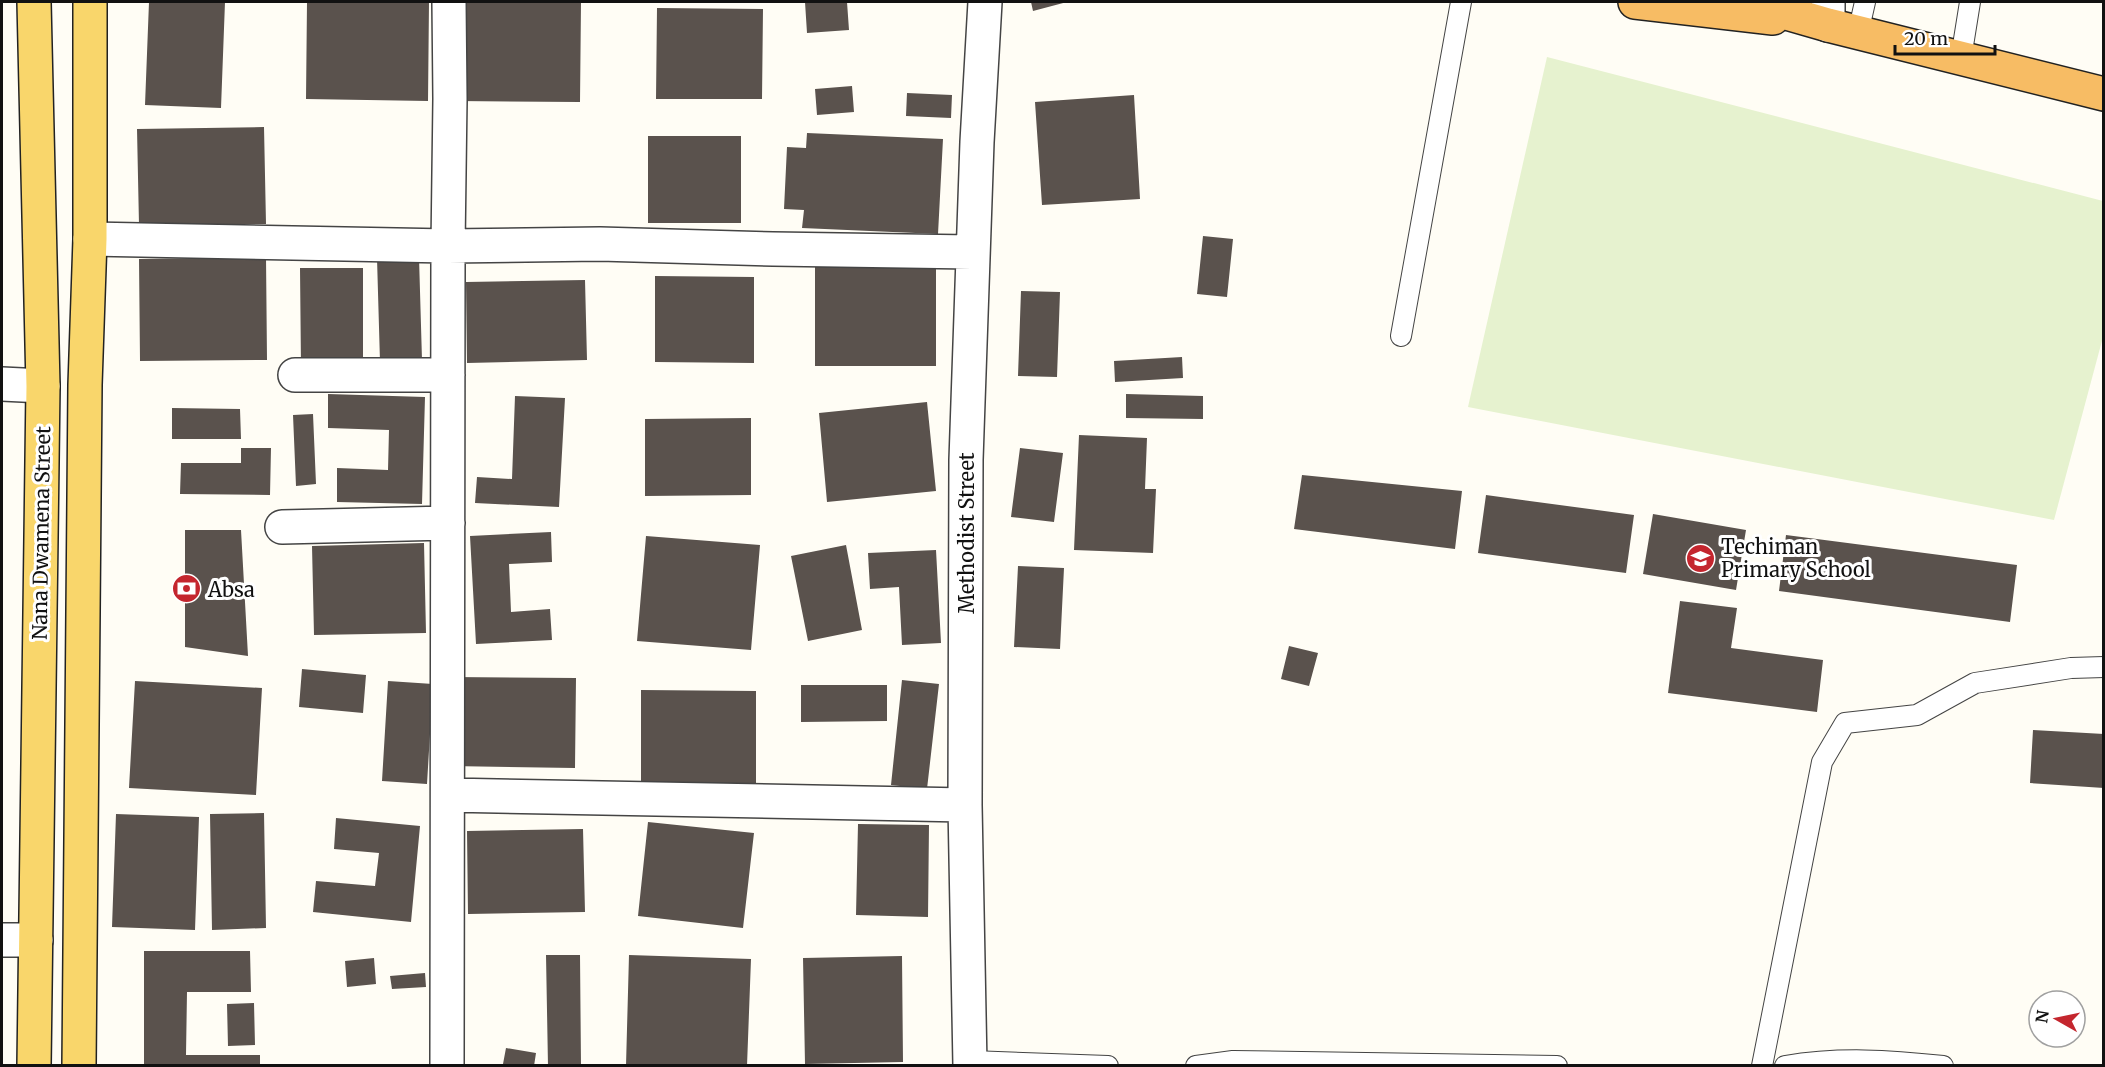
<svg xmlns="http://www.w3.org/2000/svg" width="2105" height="1067" viewBox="0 0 2105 1067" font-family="Merriweather,serif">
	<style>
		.pitch { fill: #e6f2cf }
		.building { fill: #5a524d }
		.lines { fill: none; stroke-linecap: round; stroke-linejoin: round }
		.service-casing { stroke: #444; stroke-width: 22 }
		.minor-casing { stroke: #444; stroke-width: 36 }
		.primary-casing { stroke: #222; stroke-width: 36 }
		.trunk-casing { stroke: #222; stroke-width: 36 }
		.service { stroke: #fff; stroke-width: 20 }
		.minor { stroke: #fff; stroke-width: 33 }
		.primary { stroke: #f9d66b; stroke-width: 33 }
		.trunk { stroke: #f7bc64; stroke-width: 33 }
		.labels { text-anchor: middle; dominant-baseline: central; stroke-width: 6; stroke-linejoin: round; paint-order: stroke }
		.street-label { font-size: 20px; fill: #111; stroke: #fff }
		.poi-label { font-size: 20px; fill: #111; stroke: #fff; text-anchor: start }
	</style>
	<rect width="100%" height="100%" fill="#fffdf5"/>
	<path class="pitch" d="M1547,57L2103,201V337L2054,520L1468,407Z"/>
	<path class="building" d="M149,2H225L221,108L145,105Z
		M307,2H429L428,101L306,99Z
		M457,2H581L580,102L456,101Z
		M805,2H847L849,30L807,33Z
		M1031,2H1067L1033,11Z
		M657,8L763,9L762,99H656Z
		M852,86L854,112L817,115L815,89Z
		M907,93L952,95L951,118L906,116Z
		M1134,95L1140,199L1042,205L1035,102Z
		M264,127L266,224L139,225L137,129Z
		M807,133L943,139L938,234L802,228L804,210L784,209L787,147L806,148Z
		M648,136H741V223H648Z
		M1203,236L1233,239L1227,297L1197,294Z
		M266,257L267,360L140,361L139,259Z
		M419,257L422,360L380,362L377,258Z
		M815,267H936V366H815Z
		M300,268H363V367L301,368Z
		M655,276L754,277V363L655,362Z
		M585,280L587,360L467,363L466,282Z
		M1021,291L1060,292L1057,377L1018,376Z
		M1182,357L1183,378L1115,382L1114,361Z
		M328,394L425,397L422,504L337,502V468L388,470L389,430L328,428Z
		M1126,394L1203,396V419L1126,418Z
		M515,396L565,398L559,507L475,503L477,477L512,479Z
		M927,402L936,491L827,502L819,413Z
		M172,408L240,409L241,439H172Z
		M313,414L316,484L296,486L293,415Z
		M751,418V495L645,496V419Z
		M1079,435L1147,438L1145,489H1156L1153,553L1074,550Z
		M241,448H271L270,495L180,494L181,463H241Z
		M1020,448L1063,453L1054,522L1011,517Z
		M1302,475L1462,491L1455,549L1294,529Z
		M1486,495L1634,515L1626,573L1478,553Z
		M1653,514L1746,530L1736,590L1643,574Z
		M185,530H241L248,656L185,647Z
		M551,532L552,562L509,564L511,612L550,609L552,640L476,644L470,536Z
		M1786,535L2017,565L2010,622L1779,591Z
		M646,536L760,545L751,650L637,641Z
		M424,543L426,633L314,635L312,546Z
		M846,545L862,630L808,641L791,556Z
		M936,550L941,643L902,645L899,587L870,589L868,553Z
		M1018,566L1064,568L1060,649L1014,647Z
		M1680,601L1737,608L1731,648L1823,660L1817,712L1668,693Z
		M1289,646L1318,653L1309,686L1281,679Z
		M302,669L366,675L363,713L299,707Z
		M451,677L576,678L575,768L450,766Z
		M902,680L939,684L927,789L891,785Z
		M135,681L262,688L256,795L129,788Z
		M388,681L433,684L427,784L382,781Z
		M801,685H887V721L801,722Z
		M641,690L756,691V783H641Z
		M2033,730L2104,734V788L2030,783Z
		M264,813L266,928L212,930L210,814Z
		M116,814L199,817L195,930L112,927Z
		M336,818L420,826L411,922L313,912L316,881L375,886L379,853L334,849Z
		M648,822L754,833L743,928L638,916Z
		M858,824L929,825L928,917L856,915Z
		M583,829L585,912L468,914L467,831Z
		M144,951H250L251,992H187L186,1055H260V1066H144Z
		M546,955H580L581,1066H548Z
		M629,955L751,959L747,1066H626Z
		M902,956L903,1062L805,1064L803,958Z
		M374,958L376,984L347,987L345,961Z
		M425,973L426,987L392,989L390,976Z
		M254,1003L255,1045L228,1046L227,1004Z
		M506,1048L536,1053L534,1066L503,1064Z"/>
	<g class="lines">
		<defs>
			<path id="service" d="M1858,33L1865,2
				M1961,58L1970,2
				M1401,336L1461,2
				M971,1061L1108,1066
				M1196,1066L1233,1061L1557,1066
				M1762,1066L1822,762L1845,723L1917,715L1975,683L2071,668L2104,667
				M1785,1066C1838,1057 1890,1060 1943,1066"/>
			<path id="minor" d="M1828,2V25
				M90,239L448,246L600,244L773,249L972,252
				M295,375H448
				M2,384L43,386
				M282,527L448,523
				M448,795L965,805
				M2,940H36
				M447,1066L448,246L450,99L449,2
				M970,1066L965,805L966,460L977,142L985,2"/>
			<path id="primary" d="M34,1066L43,386L34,2
				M79,1066L85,385L90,239V2"/>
			<path id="trunk" d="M1635,2L1773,18
				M1748,2L1828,25L2104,94"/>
		</defs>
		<use href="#service" class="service-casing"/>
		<use href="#minor" class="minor-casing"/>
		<use href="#primary" class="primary-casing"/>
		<use href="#trunk" class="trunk-casing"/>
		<use href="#service" class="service"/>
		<use href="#minor" class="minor"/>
		<use href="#primary" class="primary"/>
		<use href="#trunk" class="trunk"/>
	</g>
	<defs>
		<symbol id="school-disc" viewBox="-11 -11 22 22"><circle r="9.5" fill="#c4262e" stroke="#fff"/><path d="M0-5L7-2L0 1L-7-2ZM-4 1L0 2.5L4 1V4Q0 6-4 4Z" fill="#fff"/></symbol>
		<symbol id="bank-disc" viewBox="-11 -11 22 22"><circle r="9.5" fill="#c4262e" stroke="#fff"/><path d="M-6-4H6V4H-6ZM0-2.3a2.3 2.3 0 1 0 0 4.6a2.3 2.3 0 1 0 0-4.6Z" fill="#fff"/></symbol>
	</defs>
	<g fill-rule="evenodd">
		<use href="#school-disc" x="1684" y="542" width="33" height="33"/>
		<use href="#bank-disc" x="170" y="572" width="33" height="33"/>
	</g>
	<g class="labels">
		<g class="street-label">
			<text transform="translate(41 533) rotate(-89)">Nana Dwamena Street</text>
			<text transform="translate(966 533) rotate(-90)">Methodist Street</text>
		</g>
		<g class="poi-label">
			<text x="1721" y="546">Techiman<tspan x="1721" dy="23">Primary School</tspan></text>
			<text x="208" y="589">Absa</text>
		</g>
	</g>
	<rect width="2105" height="1067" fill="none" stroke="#111111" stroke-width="6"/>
	<g transform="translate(2057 1019) rotate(279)"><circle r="28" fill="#ffffff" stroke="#a0a0a0" stroke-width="1.5"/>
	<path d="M0-4.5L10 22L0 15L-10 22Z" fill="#c4262e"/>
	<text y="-9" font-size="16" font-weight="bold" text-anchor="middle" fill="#111111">N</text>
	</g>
	<path d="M1895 45v9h100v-9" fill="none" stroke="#111111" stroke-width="3"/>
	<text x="1904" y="45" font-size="18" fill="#111111" stroke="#ffffff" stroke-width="4.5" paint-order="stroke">20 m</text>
</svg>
